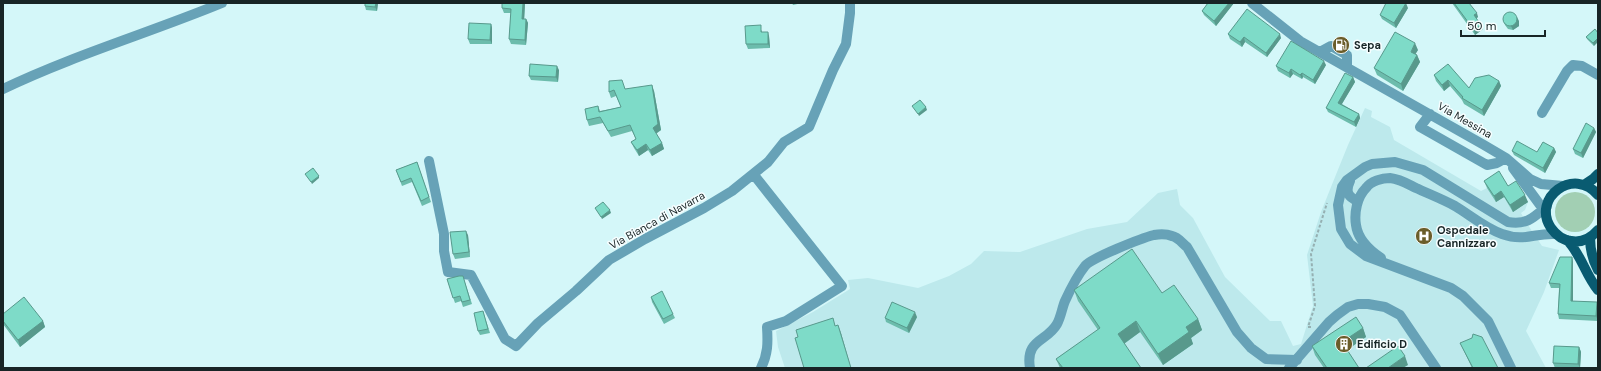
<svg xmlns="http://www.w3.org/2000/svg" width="1601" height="371" viewBox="0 0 1601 371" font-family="'DM Sans',sans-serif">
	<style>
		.built { fill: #bde9ec }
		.green { fill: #a2cfb3 }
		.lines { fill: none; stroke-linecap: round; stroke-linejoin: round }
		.path { stroke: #95b0b2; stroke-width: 2; stroke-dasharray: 3 2; stroke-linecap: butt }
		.minor { stroke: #67a2b7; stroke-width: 10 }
		.major { stroke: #095b71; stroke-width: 10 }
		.wall { fill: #6cbcac }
		.shaded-wall { fill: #58998c }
		.building { fill: #7edbc8; stroke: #58998c }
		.labels { text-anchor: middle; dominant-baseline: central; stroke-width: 3; stroke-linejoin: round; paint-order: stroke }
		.poi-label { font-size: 11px; font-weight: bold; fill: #182526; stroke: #f7feff; text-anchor: start }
		.street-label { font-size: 11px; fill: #182526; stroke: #f7feff }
	</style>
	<rect width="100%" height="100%" fill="#d4f7f9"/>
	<path class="built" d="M1365,108L1372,111L1371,117L1390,127L1394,140L1481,191L1487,188L1511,193L1518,188L1528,202L1525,210L1521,213L1526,222L1542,246L1559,250L1544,292L1526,331L1546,368H785L778,347L776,331L813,312L850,289L848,280L868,278L918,288L949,276L971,264L984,251L1020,252L1087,229L1127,222L1158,193L1177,189L1180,205L1193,218L1225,277L1270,321H1281L1293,346L1301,344L1313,306L1307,255L1321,212L1333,182L1348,145Z"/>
	<path class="green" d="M1555 212a20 20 0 1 1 40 0a20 20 0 1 1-40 0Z"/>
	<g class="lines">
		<path class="path" d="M1311,327H1308L1315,306L1311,254L1327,203"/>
		<path class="minor" d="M1252,3L1300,41L1484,145L1506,158L1530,179L1541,184L1563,186
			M1320,52L1331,46L1347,55V67
			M3,89C74,55 149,33 222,3
			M1542,113L1567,71L1573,65L1582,66L1598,75
			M1430,114L1420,127L1487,165L1497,163L1506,158
			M429,161L444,234V251L448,272L471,275L505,339L516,346L538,323L576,291L609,260L645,239L704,208L732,191L768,162L784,142L809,127L833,70L846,44L850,13V3
			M1513,168L1546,213
			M754,175L842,286L786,321L767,327C768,343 768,354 761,368
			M1350,181C1345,192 1348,197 1358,201
			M1381,258C1369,250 1358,240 1356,225C1354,213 1357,197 1366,188C1371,181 1382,178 1390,178C1400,179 1408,184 1416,188C1429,194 1442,199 1455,206C1470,215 1485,228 1502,234C1525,242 1533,233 1555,234
			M1030,368C1025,339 1047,342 1057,324C1061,317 1062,308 1065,301C1070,290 1077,276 1085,266C1091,258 1142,238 1154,235C1159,234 1167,234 1172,236C1178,237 1182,243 1187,247L1237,332L1251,348L1266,359L1297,360
			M1289,368L1329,322L1337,315L1348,307L1358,304H1368L1385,307L1400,315L1436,368
			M1511,368L1488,321L1463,296L1451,288L1366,256L1350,244L1341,229L1338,205L1342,187L1347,180L1365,167L1372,164L1395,162L1423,170L1508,222C1527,225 1533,218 1547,206"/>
		<path class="major" d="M1584,185L1593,179L1598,174
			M1598,195C1574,166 1531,198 1551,228C1556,235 1562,240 1571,241C1582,243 1591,238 1598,230
			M1590,237C1590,249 1592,259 1598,270
			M1567,240C1581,254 1585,274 1598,290"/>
	</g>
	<path class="wall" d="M365,3H378L377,11L366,10L365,6Z
		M525,3L524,19H526L528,23L526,45L511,44L509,39L511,13H504L502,8Z
		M792,3H802L793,5Z
		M1206,3H1234L1216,26L1204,15L1202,11L1207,4Z
		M1452,3H1469L1478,17L1476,19L1481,25L1483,29L1475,35Z
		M1408,8L1396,28L1382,19L1380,15Z
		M1503,20L1519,21V26L1513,30L1508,29L1505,25Z
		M491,24L492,28V44H470L468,39Z
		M1595,29L1594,46L1587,39L1586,37Z
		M762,30V32L769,36L770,48L748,49L746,44Z
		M1228,34L1281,38L1267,57L1245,42L1242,47L1230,39Z
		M1336,40H1347V42L1346,47L1337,42Z
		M1418,50L1415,54L1417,55L1420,62L1403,91L1377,75L1374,68Z
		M1326,65L1315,84L1303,77L1302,79L1293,74L1290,78L1278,71L1276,66Z
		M559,70L558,82L531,80L529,76Z
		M1434,75L1469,88L1499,81L1501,86L1484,116L1464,104L1462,100L1450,86L1444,91L1436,81Z
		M1353,77L1355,82L1342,104L1359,114L1360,118L1356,127L1328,112L1326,108Z
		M609,81L625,89L654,91L661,130L656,134L662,143L664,149L652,156L648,150L639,156L634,148L631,142L636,139L632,131L611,137L603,123L589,126L587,120L598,106L600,111L621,107L616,96L611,98L609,92Z
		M1594,128L1596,132L1583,158L1575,154L1573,149Z
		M1554,148L1556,152L1545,173L1514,155L1512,151L1537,152Z
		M417,162L431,202L422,206L412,182L402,186L396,170Z
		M1484,181L1508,186L1528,202L1513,212L1504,197L1496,202L1487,188Z
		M468,235L470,257L455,259L453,254Z
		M1572,257L1573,262V301L1598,306V321L1559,319L1558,314L1559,288H1551L1549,283Z
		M463,276L472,304L463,307L461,301L455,303L447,279Z
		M1074,290L1162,293L1198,319L1202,330L1191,338L1193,344L1163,365L1140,332L1124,344L1141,368H1060L1056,359L1098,330L1078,301Z
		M651,297L673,314L675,318L664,324L652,302Z
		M483,311L490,333L480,335L478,331Z
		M3,314L43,321L45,327L20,347L3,324Z
		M917,317L909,333L886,322L885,318Z
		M1363,328L1366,337L1347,350L1359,368H1324L1315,355L1312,346Z
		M1460,343L1498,368H1472L1463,349Z
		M1579,347L1581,352L1580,368H1555L1553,363Z"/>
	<path class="shaded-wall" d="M376,3H378L377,11L375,7Z
		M523,3H525L524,23L522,19Z
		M1229,3H1234L1216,26L1214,21Z
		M1406,3L1408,8L1396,28L1394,23Z
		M1477,13L1478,17L1475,19L1474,15Z
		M1517,17L1519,21V26L1513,30L1511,26Z
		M526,19L528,23L526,45L525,40Z
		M491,24L492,28V44L490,40Z
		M1481,25L1483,29L1475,35L1474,30Z
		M768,32L769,36L770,48L768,44Z
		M1280,34L1281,38L1267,57L1266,53Z
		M1244,37L1245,42L1242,47L1240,42Z
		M1598,38V42L1594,46L1593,43Z
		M1347,40V42L1346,47L1345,45Z
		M1415,43L1418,50L1413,58L1411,52Z
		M1417,55L1420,62L1403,91L1401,84Z
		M1324,61L1326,65L1315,84L1313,80Z
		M557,66L559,70L558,82L556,77Z
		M1291,69L1293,74L1290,78L1289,73Z
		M1302,73L1303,77L1302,79L1300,75Z
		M1353,77L1355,82L1340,107L1338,103Z
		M1448,80L1450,86L1444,91L1442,85Z
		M1499,81L1501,86L1484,116L1482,110Z
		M652,85L654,91L661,130L655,134L653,128Z
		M926,107L927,110L919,116L918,114Z
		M1359,114L1360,118L1356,127L1354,122Z
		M1594,128L1596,132L1583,158L1581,153Z
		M662,143L664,149L652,156L650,150Z
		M646,144L648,150L639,156L637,150Z
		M1554,148L1556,152L1545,173L1543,168Z
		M319,176V178L312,184L311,182Z
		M1501,191L1504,197L1496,202L1494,196Z
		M1525,195L1528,202L1513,212L1510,205Z
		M610,210L611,213L602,219L601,217Z
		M466,231L468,235L470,257L469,252Z
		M1572,257L1573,262V305L1571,301Z
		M1597,302L1598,306V321L1596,316Z
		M915,312L917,317L909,333L907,328Z
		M1198,319L1202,330L1191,338L1193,344L1163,365L1158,354L1186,327Z
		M43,321L45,327L20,347L18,340Z
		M1136,321L1140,332L1122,345L1118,334Z
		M838,325L841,333L851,368Z
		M1363,328L1366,337L1345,351L1342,342Z
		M1579,347L1581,352L1580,368L1578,364Z
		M1405,356L1408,365L1403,368H1388Z"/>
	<path class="building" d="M365,3H376L375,7L365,6Z
		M502,3H523L522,19H526L525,40L509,39L511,9L502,8Z
		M1208,3H1229L1214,21L1202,11Z
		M1386,3H1406L1394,23L1380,15Z
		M1454,3H1469L1477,13L1474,15L1481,25L1474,30Z
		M1247,9L1280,34L1266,53L1244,37L1240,42L1228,34Z
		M1503 19a7 7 0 1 1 14 0a7 7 0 1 1-14 0Z
		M469,23L491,24L490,40L468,39Z
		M761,25V32H768V44H746L745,26Z
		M1595,29L1598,33V38L1593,43L1586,37Z
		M1395,32L1415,43L1411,52L1417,55L1401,84L1374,68Z
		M1341,37L1347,40L1345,45L1336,40Z
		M1291,41L1324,61L1313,80L1302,73L1300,75L1291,69L1289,73L1276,66Z
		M530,64L557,66L556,77L529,76Z
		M1448,64L1469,88L1475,78L1489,75L1499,81L1482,110L1462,98L1463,97L1448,80L1442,85L1434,75Z
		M1345,73L1353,77L1338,103L1359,114L1354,122L1326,108Z
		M622,80L625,89L652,85L658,124L653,128L662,143L650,150L646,144L637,150L631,142L636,139L630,125L608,131L600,117L587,120L585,109L598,106L599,112L621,107L614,90L609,92V81Z
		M920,100L926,107L918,114L912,106Z
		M1586,123L1594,128L1581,153L1573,149Z
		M1517,141L1537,152L1543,142L1554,148L1543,168L1512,151Z
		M417,162L429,197L421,201L411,178L401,182L396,170Z
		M313,168L319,176L311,182L305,174Z
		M1499,171L1508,186L1516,181L1525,195L1510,205L1501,191L1494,196L1484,181Z
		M603,202L610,210L601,217L595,208Z
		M466,231L469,252L453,254L450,232Z
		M1132,249L1162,293L1174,285L1198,319L1186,327L1189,332L1158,354L1136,321L1118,334L1141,368H1063L1056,359L1100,328L1074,290Z
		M1560,257H1572L1571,301L1597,302L1596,316L1558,314L1560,284L1549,283Z
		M459,276H463L470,300L462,302L460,296L453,298L447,279Z
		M662,291L673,314L663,319L651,297Z
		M24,297L43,321L18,340L3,321V314Z
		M892,302L915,312L907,328L885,318Z
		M483,311L488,329L478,331L474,313Z
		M1356,317L1363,328L1342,342L1359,368H1327L1312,346Z
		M833,318L835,326L838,325L851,368H804L795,338L798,337L796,330Z
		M1473,334L1482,337L1498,368H1473L1460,343L1472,338Z
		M1398,346L1405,356L1388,368H1366Z
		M1554,346L1579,347L1578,364L1553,363Z"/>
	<defs>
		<symbol id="fuel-disc" viewBox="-11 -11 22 22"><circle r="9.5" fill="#6b5d2a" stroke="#f7feff"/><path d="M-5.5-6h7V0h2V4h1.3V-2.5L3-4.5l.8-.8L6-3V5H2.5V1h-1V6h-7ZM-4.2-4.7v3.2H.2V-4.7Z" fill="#fff"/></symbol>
		<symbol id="hospital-disc" viewBox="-11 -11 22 22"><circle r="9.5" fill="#6b5d2a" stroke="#f7feff"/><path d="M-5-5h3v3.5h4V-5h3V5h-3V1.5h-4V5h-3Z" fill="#fff"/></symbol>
		<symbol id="building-disc" viewBox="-11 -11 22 22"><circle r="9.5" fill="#6b5d2a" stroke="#f7feff"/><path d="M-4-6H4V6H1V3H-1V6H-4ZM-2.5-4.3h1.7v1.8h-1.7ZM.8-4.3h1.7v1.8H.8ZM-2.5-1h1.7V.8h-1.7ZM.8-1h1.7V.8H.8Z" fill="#fff"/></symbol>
	</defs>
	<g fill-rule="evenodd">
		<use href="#fuel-disc" x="1331" y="35" width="20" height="20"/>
		<use href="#hospital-disc" x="1414" y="226" width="20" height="20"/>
		<use href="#building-disc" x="1334" y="334" width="20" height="20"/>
	</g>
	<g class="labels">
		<g class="poi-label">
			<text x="1354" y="45">Sepa</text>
			<text x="1437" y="230">Ospedale<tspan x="1437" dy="13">Cannizzaro</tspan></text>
			<text x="1357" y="344">Edificio D</text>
		</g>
		<g class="street-label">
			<text transform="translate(1465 120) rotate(30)">Via Messina</text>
			<text transform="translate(657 220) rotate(-29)">Via Bianca di Navarra</text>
		</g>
	</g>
	<rect width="1601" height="371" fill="none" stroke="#182526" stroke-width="8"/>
	<path d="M1461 30v6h84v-6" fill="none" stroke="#182526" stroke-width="2"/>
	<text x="1467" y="30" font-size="12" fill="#182526" stroke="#f7feff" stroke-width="3" paint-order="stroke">50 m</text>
</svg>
